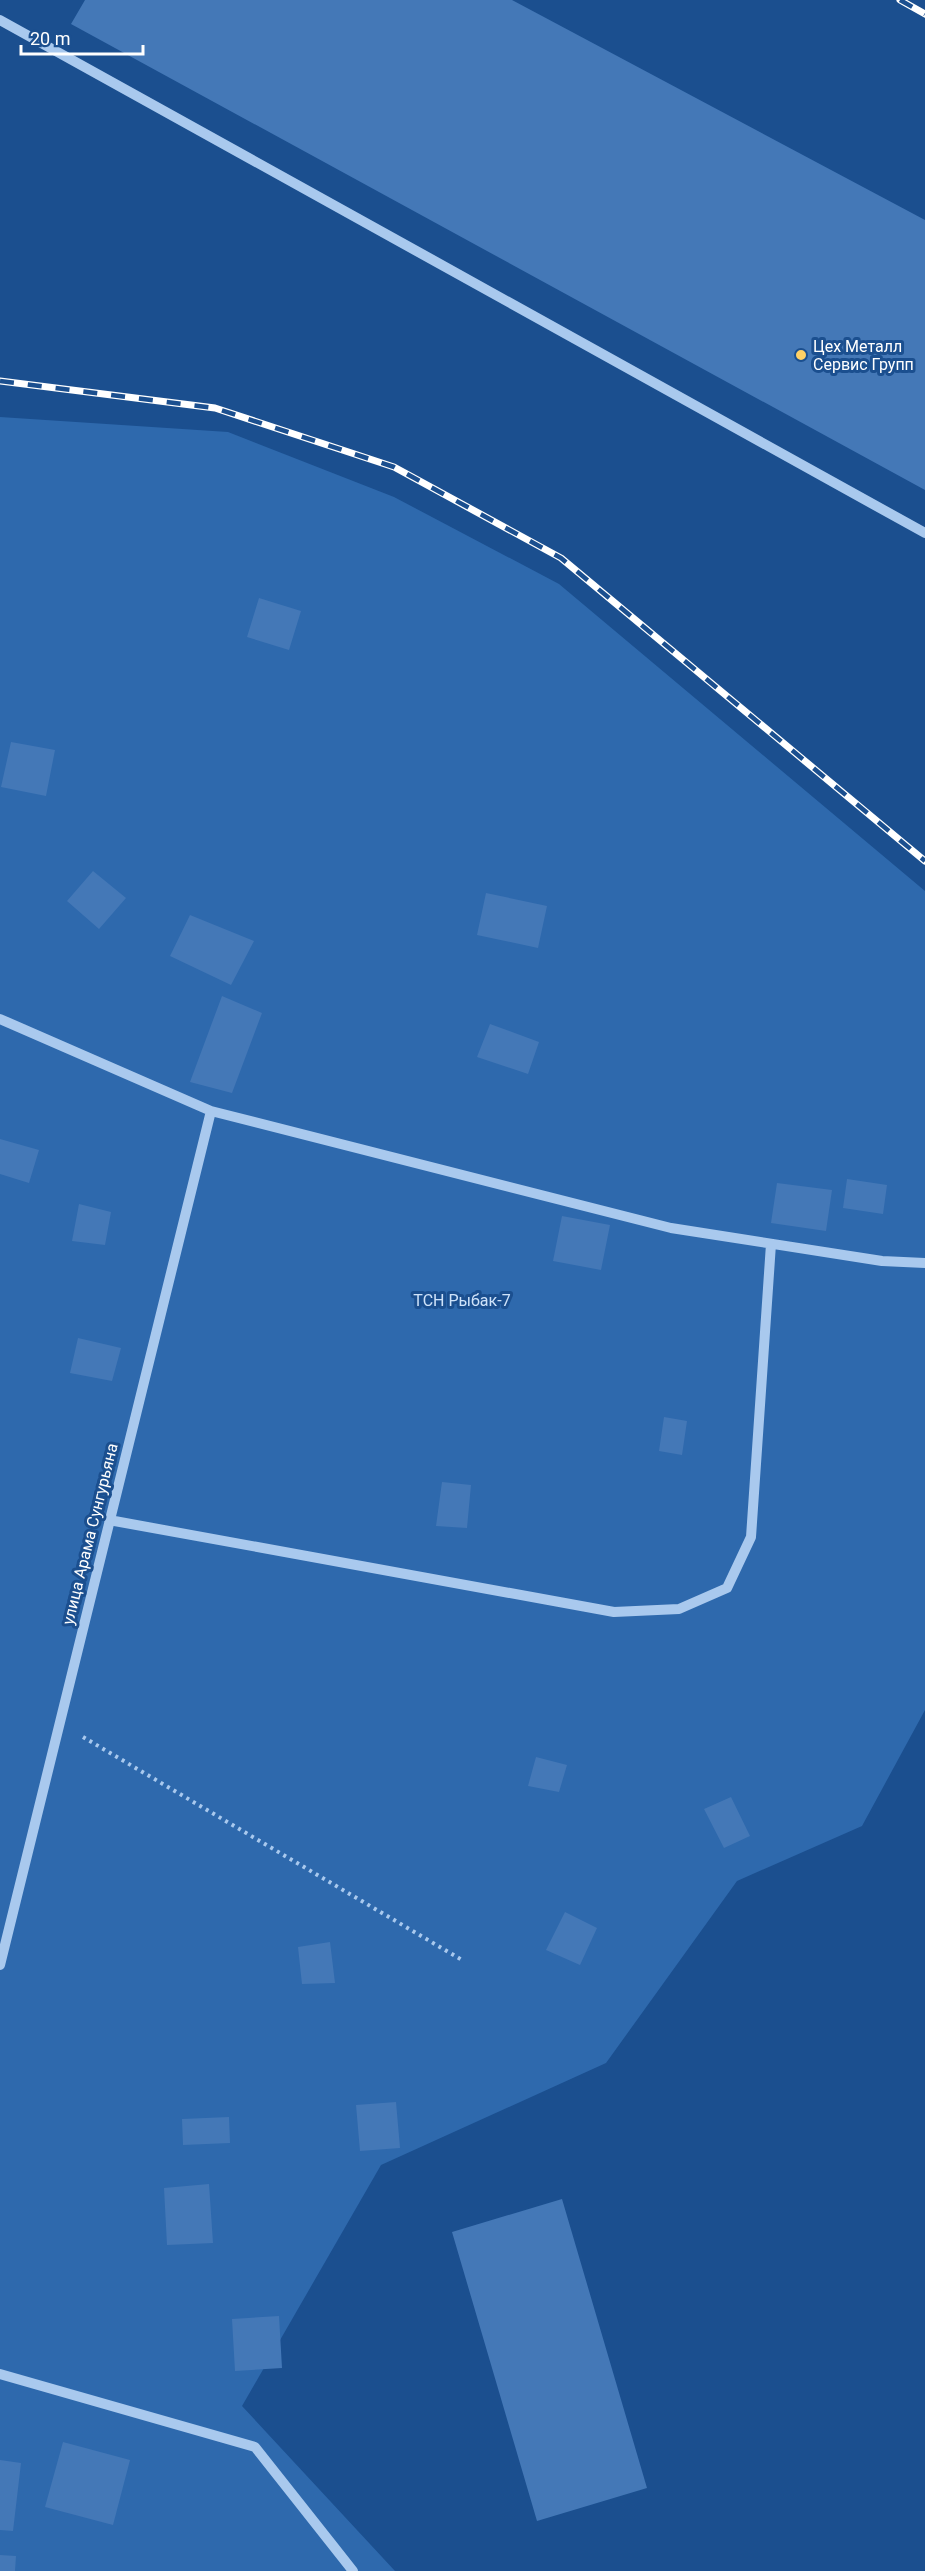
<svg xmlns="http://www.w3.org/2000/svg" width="925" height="2571" viewBox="0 0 925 2571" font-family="Roboto,sans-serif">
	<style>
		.green { fill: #2e69ad }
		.building { fill: #4478b7 }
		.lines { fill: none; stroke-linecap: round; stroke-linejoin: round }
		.path { stroke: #a9c9ee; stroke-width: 4; stroke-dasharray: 3 4.5; stroke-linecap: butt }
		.minor { stroke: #a9c9ee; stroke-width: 10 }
		.rail-casing { stroke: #fff; stroke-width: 7 }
		.rail { stroke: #1b4f8f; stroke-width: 4.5; stroke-dasharray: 14; stroke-linecap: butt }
		.poi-dot { fill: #ffd166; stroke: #1b4f8f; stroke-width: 2 }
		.labels { text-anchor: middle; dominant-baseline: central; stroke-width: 6; stroke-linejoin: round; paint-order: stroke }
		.poi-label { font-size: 16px; fill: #fff; stroke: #1b4f8f; text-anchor: start }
		.park-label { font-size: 16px; fill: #cfe3fa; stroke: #1b4f8f }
		.street-label { font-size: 16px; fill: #fff; stroke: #1b4f8f }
	</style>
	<rect width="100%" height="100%" fill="#1b4f8f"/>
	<path class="green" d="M0,417L228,432L394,497L559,584L925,891V1710L862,1826L737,1881L606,2063L381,2165L242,2406L395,2571H0Z"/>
	<path class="building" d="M85,0H512L925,220V490L71,24Z
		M259,598L301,611L289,650L247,637Z
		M11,742L55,750L46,796L1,787Z
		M93,871L126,898L99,929L67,901Z
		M486,893L547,906L538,948L477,935Z
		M190,915L254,941L231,985L170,956Z
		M222,996L262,1013L232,1093L190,1082Z
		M490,1024L539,1042L528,1074L477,1057Z
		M0,1139L39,1150L29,1183L0,1174Z
		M847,1179L887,1185L883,1214L843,1208Z
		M777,1183L832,1190L826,1231L771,1223Z
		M79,1204L111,1212L105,1245L72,1241Z
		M562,1216L610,1225L601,1270L553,1261Z
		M78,1338L121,1348L112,1381L70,1373Z
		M664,1417L687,1421L682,1455L659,1451Z
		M442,1482L471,1485L467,1528L436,1526Z
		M536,1757L567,1765L559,1792L528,1786Z
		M731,1797L750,1836L724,1848L704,1809Z
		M565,1912L597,1928L580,1965L546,1950Z
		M330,1942L335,1983L302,1984L298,1947Z
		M396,2102L400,2148L360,2151L356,2105Z
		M229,2117L230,2143L183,2145L182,2119Z
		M209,2184L213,2243L167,2245L164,2188Z
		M562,2199L647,2488L537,2521L452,2232Z
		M279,2316L282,2368L235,2371L232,2319Z
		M63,2442L130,2460L113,2525L45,2507Z
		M0,2460L21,2463L13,2531L0,2530Z
		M0,2555L16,2556L15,2571H0Z"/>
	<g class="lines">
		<path class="path" d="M83,1737L462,1960"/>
		<path class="minor" d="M0,20L925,533
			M0,1019L211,1111L671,1228L882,1261L925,1263
			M109,1520L614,1612L679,1609L727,1588L751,1537L771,1244
			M0,1965L211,1111
			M0,2374L255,2447L353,2571"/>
		<defs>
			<path id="rail" d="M900,0L925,14
				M0,381L215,408L394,467L561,558L925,861"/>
		</defs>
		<use href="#rail" class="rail-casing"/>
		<use href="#rail" class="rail"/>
	</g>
	<circle class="poi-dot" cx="801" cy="355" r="6"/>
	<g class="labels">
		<g class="poi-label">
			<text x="813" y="346">Цех Металл<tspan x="813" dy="18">Сервис Групп</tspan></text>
		</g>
		<g class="park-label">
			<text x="462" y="1300">ТСН Рыбак-7</text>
		</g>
		<g class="street-label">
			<text transform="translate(90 1534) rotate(-76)">улица Арама Сунгурьяна</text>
		</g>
	</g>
	<path d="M21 45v9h122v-9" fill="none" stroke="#ffffff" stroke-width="3"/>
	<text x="30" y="45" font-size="18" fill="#ffffff" stroke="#1b4f8f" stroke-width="4.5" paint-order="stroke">20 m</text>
</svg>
